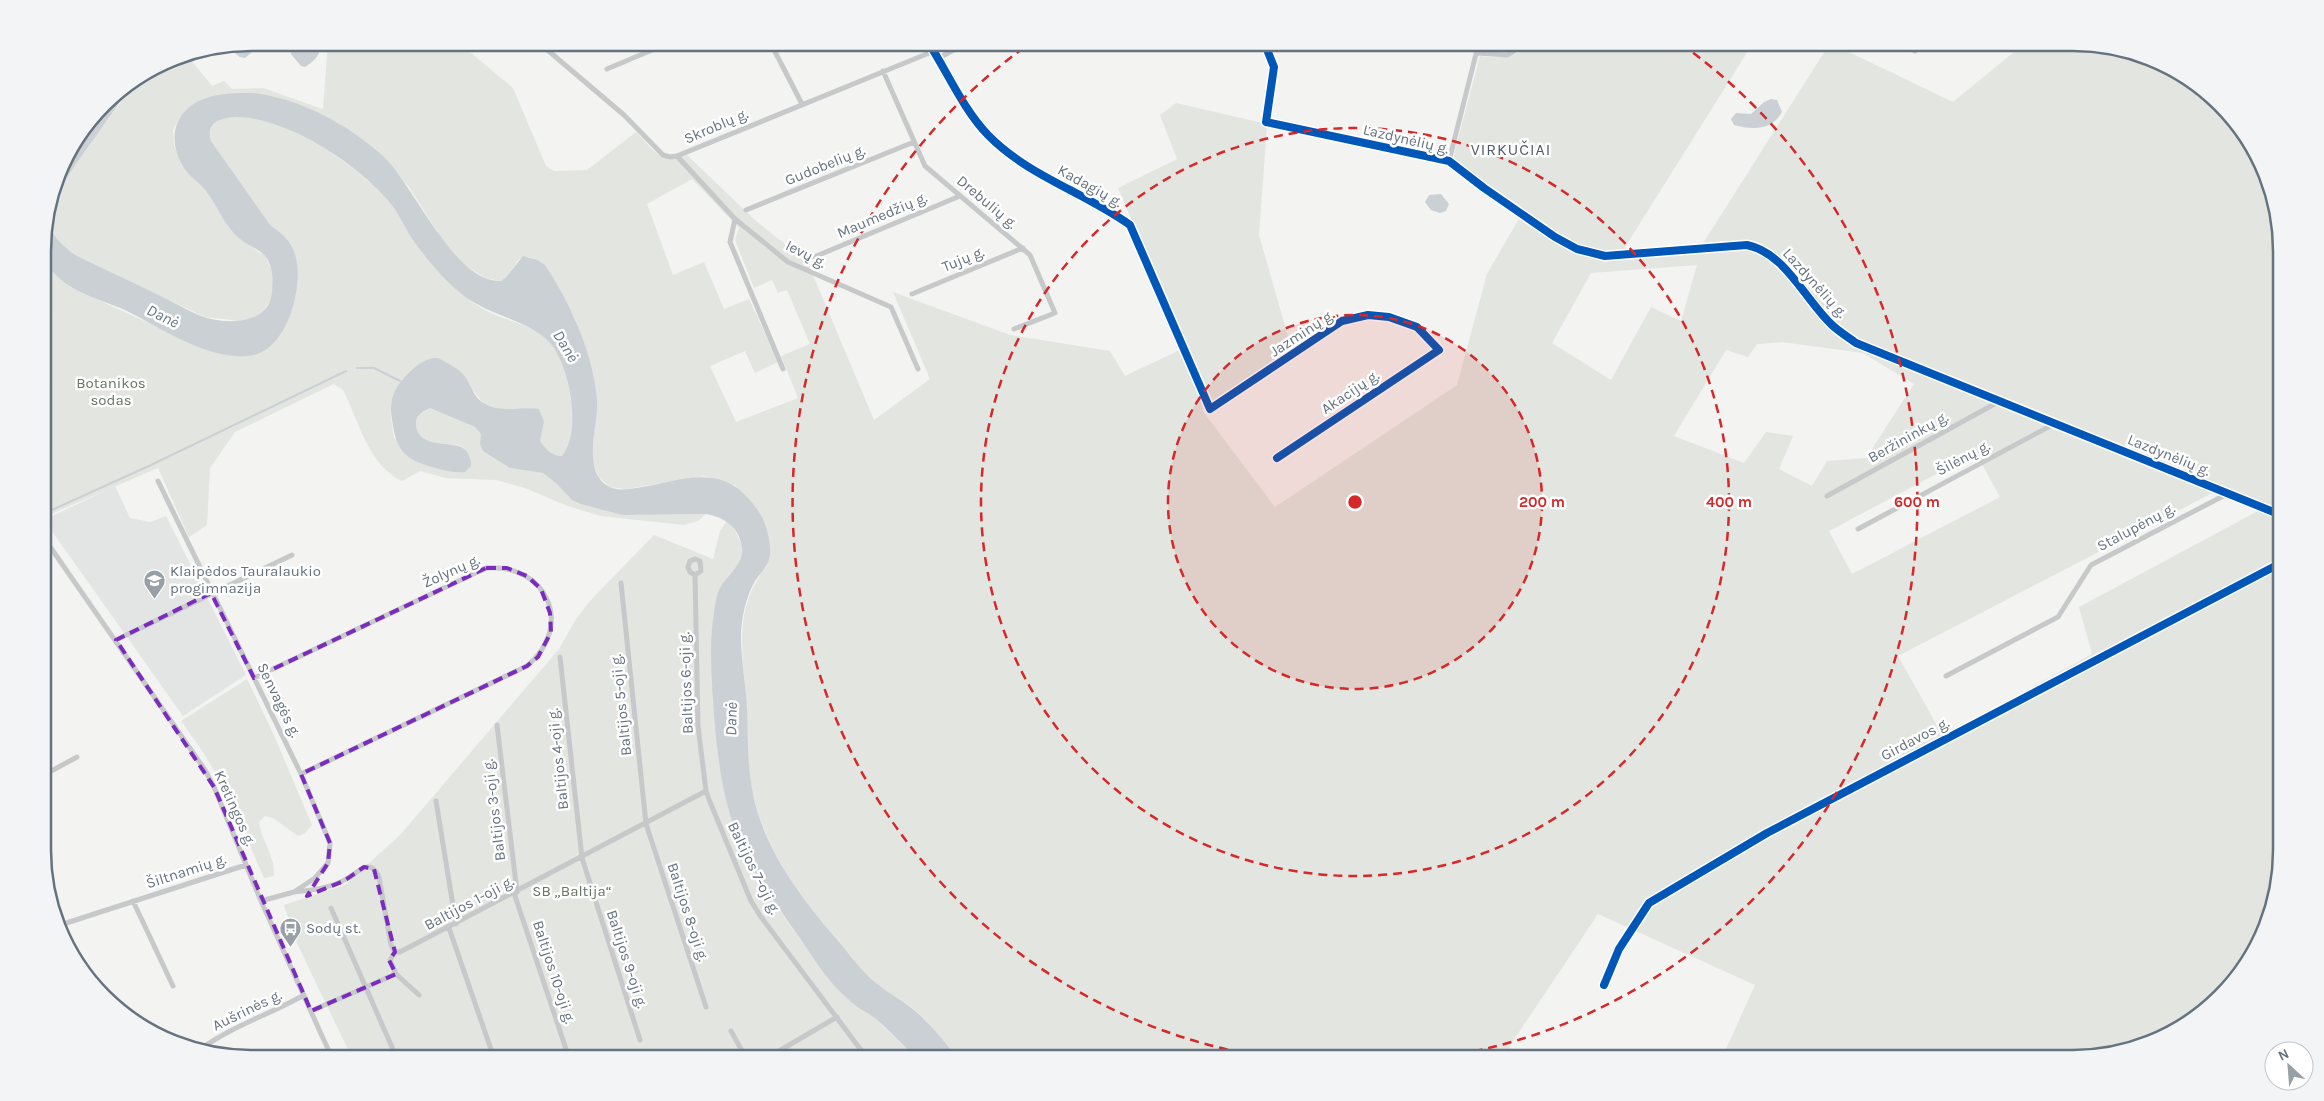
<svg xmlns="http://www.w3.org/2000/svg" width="2324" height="1101" viewBox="0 0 2324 1101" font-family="Karla,sans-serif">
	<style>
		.built { fill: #e3e4e4 }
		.green { fill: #e2e5e0; fill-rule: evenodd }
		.water { fill: #cad0d4 }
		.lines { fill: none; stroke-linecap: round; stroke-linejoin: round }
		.stream { stroke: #cad0d4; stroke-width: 2 }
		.street { stroke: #c7c8c9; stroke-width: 5 }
		.cycleway-casing { stroke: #fff; stroke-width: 11 }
		.cycleway { stroke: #0057b8; stroke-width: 8 }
		.marked { fill: none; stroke: #7b2cbf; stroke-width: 4; stroke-dasharray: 10 6; stroke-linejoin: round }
		.ring { fill: none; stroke: #d62828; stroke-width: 2.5; stroke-dasharray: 9 6 }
		.labels { text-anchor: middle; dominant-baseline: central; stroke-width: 5; stroke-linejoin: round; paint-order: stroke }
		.street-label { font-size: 15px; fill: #65727f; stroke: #fff }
		.park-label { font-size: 15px; fill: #667764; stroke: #fff }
		.poi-label { font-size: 15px; fill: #65727f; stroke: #fff; text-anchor: start }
		.neighbourhood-label { font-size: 16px; letter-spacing: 1px; fill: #535b65; stroke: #fff }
		.water-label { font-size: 16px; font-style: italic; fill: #667983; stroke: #fff }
		.rim { fill: none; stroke: #65727f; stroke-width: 2.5 }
		.centre { fill: #d62828; stroke: #fff; stroke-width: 2.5 }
		.ring-label { font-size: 15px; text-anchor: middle; font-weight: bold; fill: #d62828; stroke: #fff; stroke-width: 5; stroke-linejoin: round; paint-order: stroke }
	</style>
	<rect width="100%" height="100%" fill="#f3f3f1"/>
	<path class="built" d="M115,486L130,518L150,522L166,516L246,675L183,716L44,520Z"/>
	<path class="green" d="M1534,42L1753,43L1622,252C1557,257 1506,193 1455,162L1454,154L1480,56C1501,59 1518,57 1534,42Z
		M328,43H459L513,88L546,166L554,171L587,170L636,132C653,149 660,166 687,155L757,222L807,261L874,420L930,379L893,292L1010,335L1110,351L1125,376L1186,347L1118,188L1177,159L1160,115L1176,103L1267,124L1259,235L1291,347L1202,410L1275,507L1457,385L1487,274L1520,217L1569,248L1598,259L1749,249C1782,255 1821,323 1854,346L2214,492L1898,656L1943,736L2092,654L2079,607L2258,511L2281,520V850L2266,930L2238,977L2189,1023L2140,1047L2086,1058H1722L1755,985L1598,914L1509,1047L1523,1058H958C944,1041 930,1023 913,1008C900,998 884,991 873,980C815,923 759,851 748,769C745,745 748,721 746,697C742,648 734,609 766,567L736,486L724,481L704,476L626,489L610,487L599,477L593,463V446L597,401L590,365L575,318L545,265L529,257L519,259L506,277L500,281L485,278L465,265L444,242L409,187L383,157L337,122L254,93L208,97L180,117L173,130L174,145L182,166L204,189L241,240L265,256L271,269L273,285L272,298L264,310L254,318L242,321L205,317L75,255C63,245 49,236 49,219C48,192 104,126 121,102C126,96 130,85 136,80C151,68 169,59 187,55L212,86L224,81L232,89L263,88L323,109ZM692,179L739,228L735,240L754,288L772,280L778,293L787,290L810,344L781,356L798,398L736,422L710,366L745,351L755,373L778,362L749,299L724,309L704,262L673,275L647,204ZM1697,265L1681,321L1651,307L1611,380L1552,343L1591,273ZM1782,342L1863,353L1914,384L1866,458L1827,461L1812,486L1779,469L1793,436L1766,432L1744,463L1674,436L1726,350L1748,357L1757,344ZM1976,453L2000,497L1852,574L1829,531Z
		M1830,43L1953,102L2025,43H2073L2153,58L2200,86L2239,124L2266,171L2280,224L2281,511L1863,342L1835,323L1769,250L1751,243L1702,245Z
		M226,117C234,117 241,117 249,117C296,122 365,171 394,208C411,231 423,257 445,278C456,289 468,301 483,309C500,319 521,322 538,332C562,346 568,381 572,406C574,422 573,443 562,456C551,456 546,449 540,441L544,422L530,408L503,410L485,405L471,388L403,378C387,400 390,412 394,438L471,459C469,455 467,449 462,447C447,440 420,449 416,425C415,416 423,412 430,408L475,427L481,434L480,444L483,451L510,468L543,473L557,484L572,500L622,515L706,514L698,521L684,525L600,516L565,505L525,488L496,480L446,478L420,471L402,481C368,465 359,421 343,390L334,384L235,432L210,468L207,525L189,537L158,468L44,517L43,262L70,287L212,352L254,355L264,350L296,258C290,244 285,234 271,226L211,141C207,128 214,121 226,117Z
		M727,521L734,529L742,545V555L738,564L726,579L713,615L712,679L718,756L729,812L748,860L770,897L827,977L848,999L876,1019L916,1058H352L295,939L284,905L345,885L401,834L559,649L576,619L590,601L654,535L713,559L720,531Z
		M247,679L273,733L312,825L304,834L298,836L273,818L265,816L259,822C261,840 276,858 274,876L264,878L225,788L199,746L181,721Z"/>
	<path class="water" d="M251,42L263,43L245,58L240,57L227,47Z
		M319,42C323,54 314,61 305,67L301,66L291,54L289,43Z
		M135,81L73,168L53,201L64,159L113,94Z
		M254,93C301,99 349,125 383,156C414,185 455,284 501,281L506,277L523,256L537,260L545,265C571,304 593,353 597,400C599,424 580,473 610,487C617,491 628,489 636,488C672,484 713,463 744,494C751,501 758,509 763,519C767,529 771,543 770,554C769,566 761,572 755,581C746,597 741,618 741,636C741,660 746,685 747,709C748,742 747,774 756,807C771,859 805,903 840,943C850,956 862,971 875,982C886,992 901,999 913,1009C930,1023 944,1041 958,1058H916C903,1045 890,1031 876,1019C867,1012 856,1007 848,999C828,982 814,959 799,937C782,913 764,888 749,862C727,821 719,773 715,727C712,685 707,638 717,596C721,578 745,566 742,547C739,527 724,517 706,514L622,515L581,504L572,500L557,484L543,473L510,468L483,451L480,444L481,434L475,427L430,408C423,411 415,416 416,425C419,448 446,441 461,447C469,450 471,459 471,466L465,472C453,473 443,470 432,467C403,459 396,449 392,419C388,398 396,384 412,370C419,364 425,359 435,358C439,358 442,360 445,362C453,366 462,371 466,378C472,388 475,400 487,405C504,413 521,406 539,409L544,422L540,441C546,449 551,456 562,456C582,432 570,373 554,348C538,323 490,316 464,296C444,280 428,261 413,240C406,230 401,218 394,208C363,167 290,118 238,117C222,117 205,122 211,141L271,226C283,233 293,244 296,258C303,287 288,347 254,355C212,363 163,329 127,311C109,303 88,297 71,287C61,281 51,270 43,262V237L48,217C50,235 61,244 75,255C104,269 134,283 163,297C177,304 190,312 204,317C228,325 270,324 272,292C273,281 273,265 265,256C258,248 248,246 240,239C224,226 218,206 205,190C198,181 187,175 182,165C166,136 176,107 209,97C223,93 240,93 254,93Z
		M1771,99L1777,100L1782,112C1772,131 1752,130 1734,125L1731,119L1736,113L1751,114L1764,102Z
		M1441,194L1449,204L1446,211L1440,213L1431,210L1425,202L1429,195Z"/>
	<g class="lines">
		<path class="stream" d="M357,368H374L400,381
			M44,515L52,510L151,465L346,371"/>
		<path class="street" d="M538,42L624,115L663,155L670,157L677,156L934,51
			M770,42L802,104
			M928,42C948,73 963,109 988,135C1028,176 1084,192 1130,225L1210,409L1342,321L1368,315L1389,317L1417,327L1439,350L1277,458
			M1264,42L1274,67L1266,122L1449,161L1484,188L1555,237L1577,249L1605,256L1747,245C1785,253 1804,298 1831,324C1838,331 1848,337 1856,343L2281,515
			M1900,42L1915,51L1921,42
			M2019,42L2020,44
			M1477,53L1507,55L1529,42
			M939,58L968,42
			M607,69L671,42
			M883,71L925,166L1030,255L1055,313L1014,329
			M677,156L735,219L788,262L891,307L918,369
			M1449,161L1479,42
			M746,210L914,142
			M735,219L730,242L783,369
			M814,257L960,196
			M912,294L1023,248
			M158,481L301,774L330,843L328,863L315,878L294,892L261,901
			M1827,496L2000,401
			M1858,529L2054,424
			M44,538L205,770L214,787L261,901L332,1058
			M695,575L690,572L688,567L690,561L695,559L700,561L701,571L695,575L698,726L706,791L710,802L751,901L761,917L867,1058
			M621,583L646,824L706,1007
			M116,640L292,555
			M560,657L582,858L640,1040
			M1946,676L2058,617L2091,565L2227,494
			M254,678L486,568C547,563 575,626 527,666L301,774
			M497,725L517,892
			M44,775L77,757
			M436,801L456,924
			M294,892C312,890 332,888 348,878C354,875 362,866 368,867C374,867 377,872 379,877L391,945L395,952H400L706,791
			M514,893L569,1058
			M133,901L173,986
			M331,908L395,1054
			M57,926L246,865
			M449,928L494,1058
			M396,974L419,995
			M1604,985L1619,949L1649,903L1767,833L2281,563
			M311,1011L396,974L390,960L395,952
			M731,1031L746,1058
			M201,1049C232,1026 271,1014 304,995
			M322,1058L330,1054
			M767,1058L837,1017"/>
		<defs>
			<path id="cycleway" d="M928,42C948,73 963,109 988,135C1028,176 1084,192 1130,225L1210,409L1342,321L1368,315L1389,317L1417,327L1439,350L1277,458
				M1264,42L1274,67L1266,122L1449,161L1484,188L1555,237L1577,249L1605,256L1747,245C1785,253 1804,298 1831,324C1838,331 1848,337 1856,343L2281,515
				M1604,985L1619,949L1649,903L1767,833L2281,563"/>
		</defs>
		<use href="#cycleway" class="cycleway-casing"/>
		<use href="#cycleway" class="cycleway"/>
	</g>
	<path class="marked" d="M486,568H507L527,576L541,589L550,613L551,632L538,657L527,666L301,774L330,843L328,863L307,896L344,881L364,867L374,869L395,952L389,960L396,974L311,1011L214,787L116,640L211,593L254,678Z"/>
	<circle cx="1355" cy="502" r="187" fill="#d62828" fill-opacity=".12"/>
	<g class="ring">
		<circle cx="1355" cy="502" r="187"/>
		<circle cx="1355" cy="502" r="374"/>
		<path d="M1272 1058A562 562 0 0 1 1029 44M1681 44A562 562 0 0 1 1438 1058"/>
	</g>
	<defs>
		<symbol id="school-pin" viewBox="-11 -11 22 30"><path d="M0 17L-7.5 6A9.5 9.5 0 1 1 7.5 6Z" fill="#979fa7" stroke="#fff"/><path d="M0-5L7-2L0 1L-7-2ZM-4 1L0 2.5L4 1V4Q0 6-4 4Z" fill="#fff"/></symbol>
		<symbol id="bus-pin" viewBox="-11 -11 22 30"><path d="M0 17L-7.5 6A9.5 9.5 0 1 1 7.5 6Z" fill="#979fa7" stroke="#fff"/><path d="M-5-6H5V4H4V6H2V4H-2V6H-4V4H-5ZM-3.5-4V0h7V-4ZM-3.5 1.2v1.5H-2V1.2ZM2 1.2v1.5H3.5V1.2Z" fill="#fff"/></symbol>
	</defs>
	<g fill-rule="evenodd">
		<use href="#school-pin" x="142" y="568" width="25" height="34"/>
		<use href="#bus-pin" x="278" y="916" width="25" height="34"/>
	</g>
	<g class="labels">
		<g class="street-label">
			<text transform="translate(716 126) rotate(-23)">Skroblų g.</text>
			<text transform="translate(1406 139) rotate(13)">Lazdynėlių g.</text>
			<text transform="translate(825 165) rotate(-22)">Gudobelių g.</text>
			<text transform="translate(1090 186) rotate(29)">Kadagių g.</text>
			<text transform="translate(987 202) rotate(40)">Drebulių g.</text>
			<text transform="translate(882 215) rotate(-23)">Maumedžių g.</text>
			<text transform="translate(806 254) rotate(27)">Ievų g.</text>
			<text transform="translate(963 259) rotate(-22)">Tujų g.</text>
			<text transform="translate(1815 283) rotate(48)">Lazdynėlių g.</text>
			<text transform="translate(1302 333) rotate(-33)">Jazminų g.</text>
			<text transform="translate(1350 392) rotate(-34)">Akacijų g.</text>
			<text transform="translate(1908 437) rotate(-29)">Beržininkų g.</text>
			<text transform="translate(2169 455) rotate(22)">Lazdynėlių g.</text>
			<text transform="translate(1963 458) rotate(-28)">Šilėnų g.</text>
			<text transform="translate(2136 527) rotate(-28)">Stalupėnų g.</text>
			<text transform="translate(451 571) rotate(-24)">Žolynų g.</text>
			<text transform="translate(686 683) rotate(-92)">Baltijos 6-oji g.</text>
			<text transform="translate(279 700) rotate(64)">Senvagės g.</text>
			<text transform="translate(621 705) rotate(-96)">Baltijos 5-oji g.</text>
			<text transform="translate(1915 739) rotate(-28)">Girdavos g.</text>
			<text transform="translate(558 759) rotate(-96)">Baltijos 4-oji g.</text>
			<text transform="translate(235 808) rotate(66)">Kretingos g.</text>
			<text transform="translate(494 810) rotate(-97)">Baltijos 3-oji g.</text>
			<text transform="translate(754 868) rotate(64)">Baltijos 7-oji g.</text>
			<text transform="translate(186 871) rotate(-18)">Šiltnamių g.</text>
			<text transform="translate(469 903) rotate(-28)">Baltijos 1-oji g.</text>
			<text transform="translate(688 912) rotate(72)">Baltijos 8-oji g.</text>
			<text transform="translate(627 959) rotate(72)">Baltijos 9-oji g.</text>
			<text transform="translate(554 972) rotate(72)">Baltijos 10-oji g.</text>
			<text transform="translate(247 1010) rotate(-26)">Aušrinės g.</text>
		</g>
		<g class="park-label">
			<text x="111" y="383">Botanikos<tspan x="111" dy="17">sodas</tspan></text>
			<text x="572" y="891">SB „Baltija“</text>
		</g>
		<g class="poi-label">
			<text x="170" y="571">Klaipėdos Tauralaukio<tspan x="170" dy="17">progimnazija</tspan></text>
			<text x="306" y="928">Sodų st.</text>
		</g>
		<g class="neighbourhood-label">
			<text x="1511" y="149">VIRKUČIAI</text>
		</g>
		<g class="water-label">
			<text transform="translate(163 316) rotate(26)">Danė</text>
			<text transform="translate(566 346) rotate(59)">Danė</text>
			<text transform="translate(731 719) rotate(-89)">Danė</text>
		</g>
	</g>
	<path d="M0 0H2324V1101H0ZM251 51H2073A200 200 0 0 1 2273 251V850A200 200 0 0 1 2073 1050H251A200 200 0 0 1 51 850V251A200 200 0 0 1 251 51Z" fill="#f3f4f5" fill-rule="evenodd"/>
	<path class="rim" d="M251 51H2073A200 200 0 0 1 2273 251V850A200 200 0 0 1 2073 1050H251A200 200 0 0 1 51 850V251A200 200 0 0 1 251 51Z"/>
	<circle cx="1355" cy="502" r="8" class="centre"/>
	<g class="ring-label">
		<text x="1542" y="507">200 m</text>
		<text x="1729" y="507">400 m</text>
		<text x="1917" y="507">600 m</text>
	</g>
	<g transform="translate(2289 1066) rotate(334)"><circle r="24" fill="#ffffff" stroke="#c1c7cc"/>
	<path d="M0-4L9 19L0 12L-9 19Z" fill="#979fa7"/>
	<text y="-8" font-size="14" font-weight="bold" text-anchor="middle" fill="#65727f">N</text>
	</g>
</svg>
